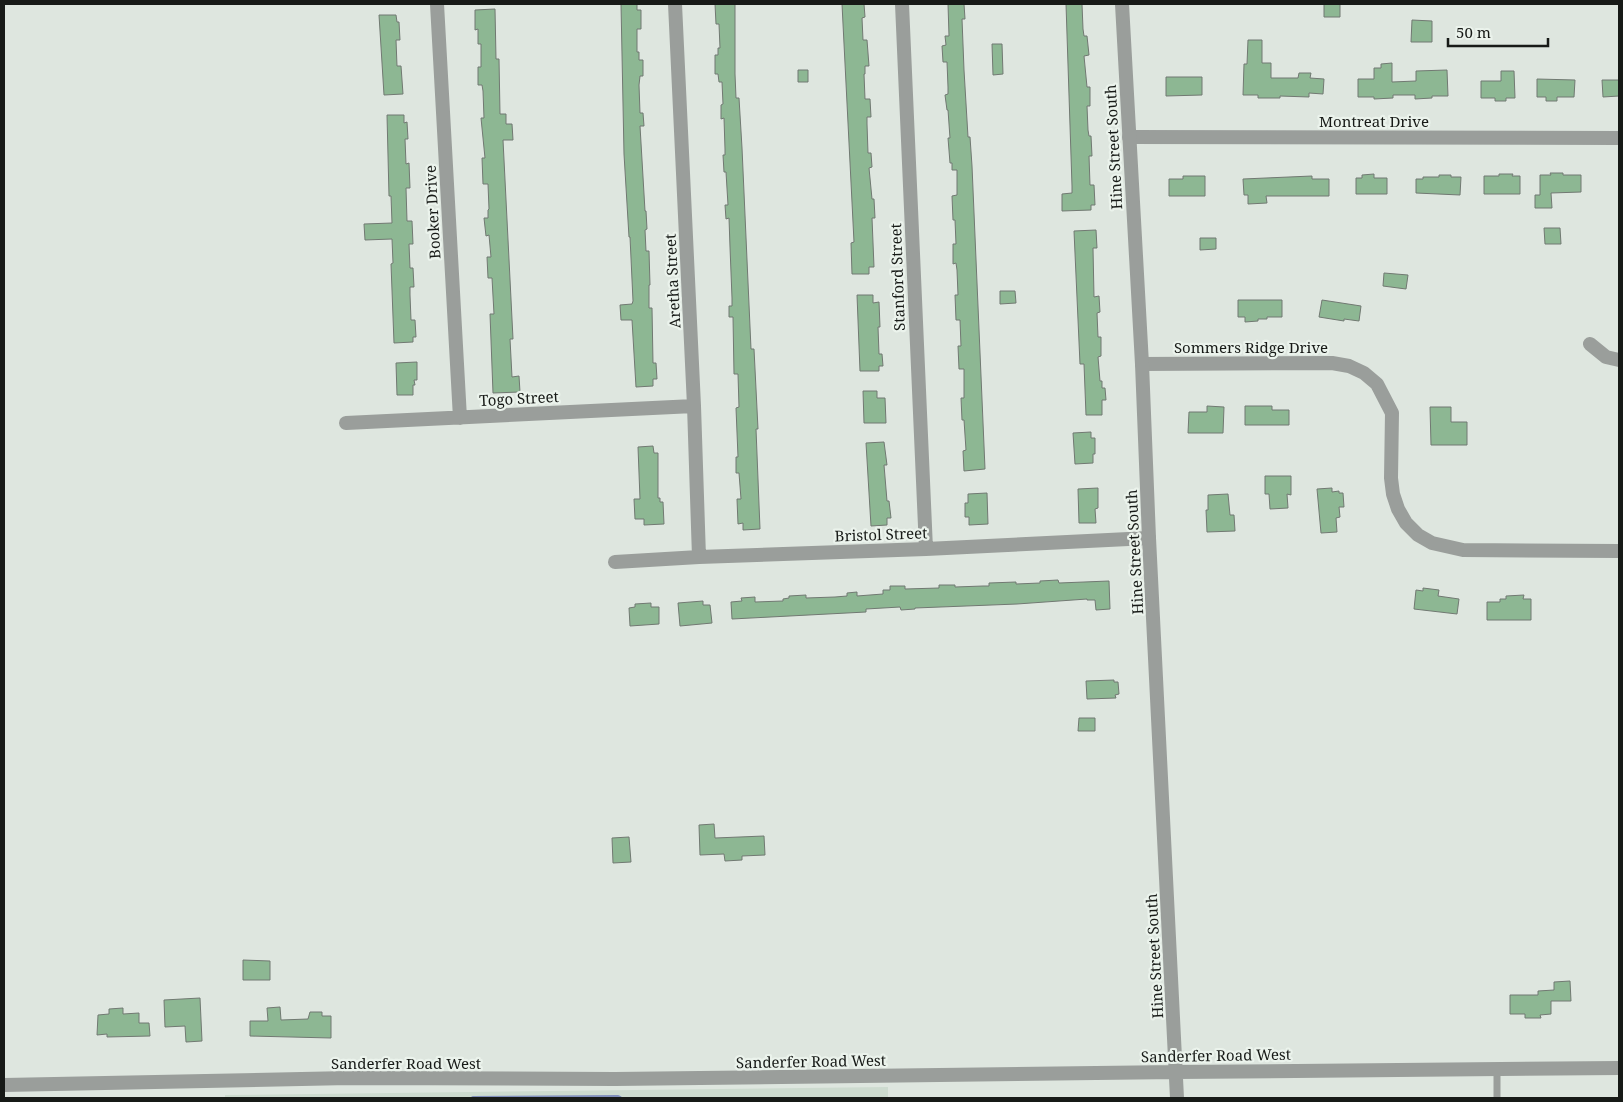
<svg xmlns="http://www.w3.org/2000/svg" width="1623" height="1102" viewBox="0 0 1623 1102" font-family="'Noto Serif',serif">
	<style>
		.built { fill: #cddbcf }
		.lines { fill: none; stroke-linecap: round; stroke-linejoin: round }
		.stream { stroke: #8190bc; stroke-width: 4 }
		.building { fill: #8db793; stroke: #717972 }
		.service { stroke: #9a9e9b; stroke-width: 7 }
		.minor { stroke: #9a9e9b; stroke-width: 14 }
		.tertiary { stroke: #9a9e9b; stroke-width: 14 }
		.labels { text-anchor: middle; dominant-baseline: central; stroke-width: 4.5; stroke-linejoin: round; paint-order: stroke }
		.street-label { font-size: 15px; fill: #171a17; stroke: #ebf3ec }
	</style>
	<rect width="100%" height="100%" fill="#dee6df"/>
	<path class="built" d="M888,1087V1098H225V1095Z"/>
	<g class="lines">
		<path class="stream" d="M473,1098L618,1097L620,1098"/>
	</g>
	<path class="building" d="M621,4H637V10H641V29H637V52H639V60H643V76H640L639,85L640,113H643L644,126H640L645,211H646L647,229L645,230L646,251H649L650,285H649V308H652L653,363H656L657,379H653V386L636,387L632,320H621L620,305L632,304L633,301L630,237H629L624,154Z
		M715,4H735V74L736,98H739L742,148L751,349H754L758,429H756L760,529L743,530V523L738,524L737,499H741L739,473H736V457H738L736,408L739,407L738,374H734L733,317H729V306H732V298L730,247L729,218L726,219L725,205H728L726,172H724L723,155H725V149L724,118L721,119V105L723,104L722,82H719L718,74H715V55H718V48H720L719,24H716Z
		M842,4H864L865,17L862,18L863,40H867L869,66H865V74H864L865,99H870L871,117H867V124L868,153H871L872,167L869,168L872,199H874L875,218H872L874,267H869V274H852L851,243L854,242Z
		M948,4H964L965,19H962L964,70L968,137H970L972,166L985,469L964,471L963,451L966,450L964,420H962L961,398H964V369H959L958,346H961L960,320H956L955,295H958L957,270L956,263L953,264V244H956L955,220H953L952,196L957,195V170H952V163H950L948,138H950L948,110H947L945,95L948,94V87L947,62H943L942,46L946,45L945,36H949Z
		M1066,4H1082L1083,29L1084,36H1087L1089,55L1084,56L1087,87H1090V106H1087L1088,130L1089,136H1091L1092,156H1089L1090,185H1094L1095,205H1091V210L1062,211V194L1072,193V186Z
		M1324,4H1340V17H1324Z
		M495,9L496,59H499L500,114H506V124H512L513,140H503L513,339H510L512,377L519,376L520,392L493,393L490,314H494L492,278H488L487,257H491L489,235L486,236L484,218H488V210L489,209L488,184H483L482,158H485L481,118H484L483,91L482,85H478V67H481V44H478V29L475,30V10Z
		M379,15H396L397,22H399L400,40H396L397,66H401L403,94L384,95Z
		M1412,20L1432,21V42H1411Z
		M1248,40H1262V63H1271V78H1298L1299,73H1311L1310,78L1324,79L1323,94L1309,93V97L1280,96V98H1258V95H1243L1244,64H1247Z
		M992,44H1002L1003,74L993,75Z
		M1392,63V82L1416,81V71L1447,70L1448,96H1432V98L1415,99V95H1393V98L1374,99V97H1358V79H1374V68H1381V64Z
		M798,70H808V82H798Z
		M1501,71H1514L1515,98H1506V101H1495V98H1481V81H1501Z
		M1166,77H1202V95L1166,96Z
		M1537,79L1575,80L1574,97H1557V101H1546V97H1537Z
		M1602,80H1619V96L1603,97Z
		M387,115H404V123L407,122L408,139H405L406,164L409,163L410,188H406L407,221H412L413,244H409L410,268H413L414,287H410V295L411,320H415L416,337H413V342L394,343L391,264L393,263L392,239L365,240L364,224L392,223L391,196H389Z
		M1550,173H1563V175H1581V192L1551,193L1552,208H1535V195H1540V175H1551Z
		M1374,174V178H1387V194H1356V178H1362V175Z
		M1499,174H1513L1512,176H1520V194H1484V176H1499Z
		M1439,175H1451V177H1461L1460,195L1416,193V179H1423V177H1439Z
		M1183,176H1205V196H1169V179H1183Z
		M1312,176V179H1329V196H1266L1267,203L1248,204V195H1244L1243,179Z
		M1544,228H1560L1561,244H1545Z
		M1096,230L1097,248H1093L1094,297L1099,296L1100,312L1097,313L1098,337H1101V356L1098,357L1100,381H1102V388H1105L1106,400H1102V415H1086L1084,364H1080L1074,231Z
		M1200,238H1216V249L1200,250Z
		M1384,273L1408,275L1406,289L1383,286Z
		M1000,291H1015L1016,303L1000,304Z
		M857,295H873V303L879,302L880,327H878L879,354H882L883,366H879V371H860Z
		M1238,300H1282V317H1267V319H1258V321L1245,322V317H1238Z
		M1322,300L1361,306L1359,321L1344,319V321L1319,317Z
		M417,362V380H414L415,385H413V395H397L396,363Z
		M863,391H877V398H885L886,423H864Z
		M1207,406L1224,407L1223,433H1188L1189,412H1207Z
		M1245,406H1272V410H1289V425H1245Z
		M1430,407H1451V422H1467V445H1431Z
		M1091,432V438H1095V454H1093V463L1075,464L1073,433Z
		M884,442L887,465H884L887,501H889L891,518H887V525L871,526L866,443Z
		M653,446L654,453H658V498H660V502H663L664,524L644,525V519H635L634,499H640L638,447Z
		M1265,476H1291V495L1287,494L1288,508L1270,509L1269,494H1265Z
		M1098,488V508L1095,509L1096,523H1079L1078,489Z
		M1332,488V492L1339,491V493H1343L1344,507H1339L1340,517L1336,518L1337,532L1321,533L1317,489Z
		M987,493L988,524L969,525V517H965V503H968V494Z
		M1228,494L1230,515H1234L1235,531L1207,532L1206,510H1208V495Z
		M1058,580L1059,583L1109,581L1110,609L1096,610L1095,600H1087V599L1017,604L915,608V609L901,610L900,607L866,609V612L732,619L731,602L742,601L741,598L755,597V602L783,601V599L789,598V596L806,595V598L835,597L847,596V593L857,592V596L883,594V590H890V586H905V589L939,588V585H955V587L983,586H989V583L1016,582V584L1040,583V581Z
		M1423,588L1439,590L1438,596L1459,599L1457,614L1414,609L1416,590L1423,591Z
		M1524,595L1523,599H1531V620H1487V602H1500V599H1506V596Z
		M703,601V605H710L712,623L680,626L678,603Z
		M651,603V607H659V624L630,626L629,608L635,607V604Z
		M1114,680V682H1118L1119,694L1115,695L1116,698L1087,699L1086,681Z
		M1079,718H1095V731H1078Z
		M714,824L715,838L764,836L765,855L742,856V860L725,861L724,854L700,855L699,825Z
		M629,837L631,862L613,863L612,838Z
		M243,960L270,961V980H243Z
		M1570,981L1571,1001H1551V1014L1540,1015L1541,1018H1525V1014H1510V995H1538V991L1554,990V982Z
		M200,998L202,1041L186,1042L185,1026L165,1027L164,1000Z
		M280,1007L281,1020L308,1019L310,1012H322V1016H331V1038L250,1036V1021H268L267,1008Z
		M123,1008V1014L139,1013V1023H149L150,1036L107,1037V1034L97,1035L98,1015L109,1014V1009Z"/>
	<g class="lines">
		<path class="service" d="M1497,1069V1098"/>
		<path class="minor" d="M437,4L460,418
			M675,4L694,406L699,557
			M902,4L926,549
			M1129,137L1619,138
			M1590,344L1606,357L1619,360
			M1142,364L1332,363L1349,366L1364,373L1377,384L1392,413L1391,478L1393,494L1398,509L1406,523L1418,535L1432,543L1463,550L1619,551
			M346,423L694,406
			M615,562L699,557L926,549L1149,538"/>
		<path class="tertiary" d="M1122,4L1142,364L1149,538L1177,1098
			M4,1085L349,1078L615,1079L1176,1072L1619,1068"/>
	</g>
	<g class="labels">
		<g class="street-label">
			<text x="1374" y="121">Montreat Drive</text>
			<text transform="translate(1113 147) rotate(-93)">Hine Street South</text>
			<text transform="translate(432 212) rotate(-93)">Booker Drive</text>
			<text transform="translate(897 277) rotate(-92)">Stanford Street</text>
			<text transform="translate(672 281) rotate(-93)">Aretha Street</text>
			<text x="1251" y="347">Sommers Ridge Drive</text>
			<text transform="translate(519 398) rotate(-3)">Togo Street</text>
			<text transform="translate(881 534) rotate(-2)">Bristol Street</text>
			<text transform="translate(1134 552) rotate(-93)">Hine Street South</text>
			<text transform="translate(1154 956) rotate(-93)">Hine Street South</text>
			<text transform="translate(1216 1055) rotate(-1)">Sanderfer Road West</text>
			<text transform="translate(811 1061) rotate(-1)">Sanderfer Road West</text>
			<text x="406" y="1063">Sanderfer Road West</text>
		</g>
	</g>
	<rect width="1623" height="1102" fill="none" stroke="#171a17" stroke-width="10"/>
	<path d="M1448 38v8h100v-8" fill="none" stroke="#171a17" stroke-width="2.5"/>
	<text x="1456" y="38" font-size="15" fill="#171a17" stroke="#ebf3ec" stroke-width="4" paint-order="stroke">50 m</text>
</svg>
